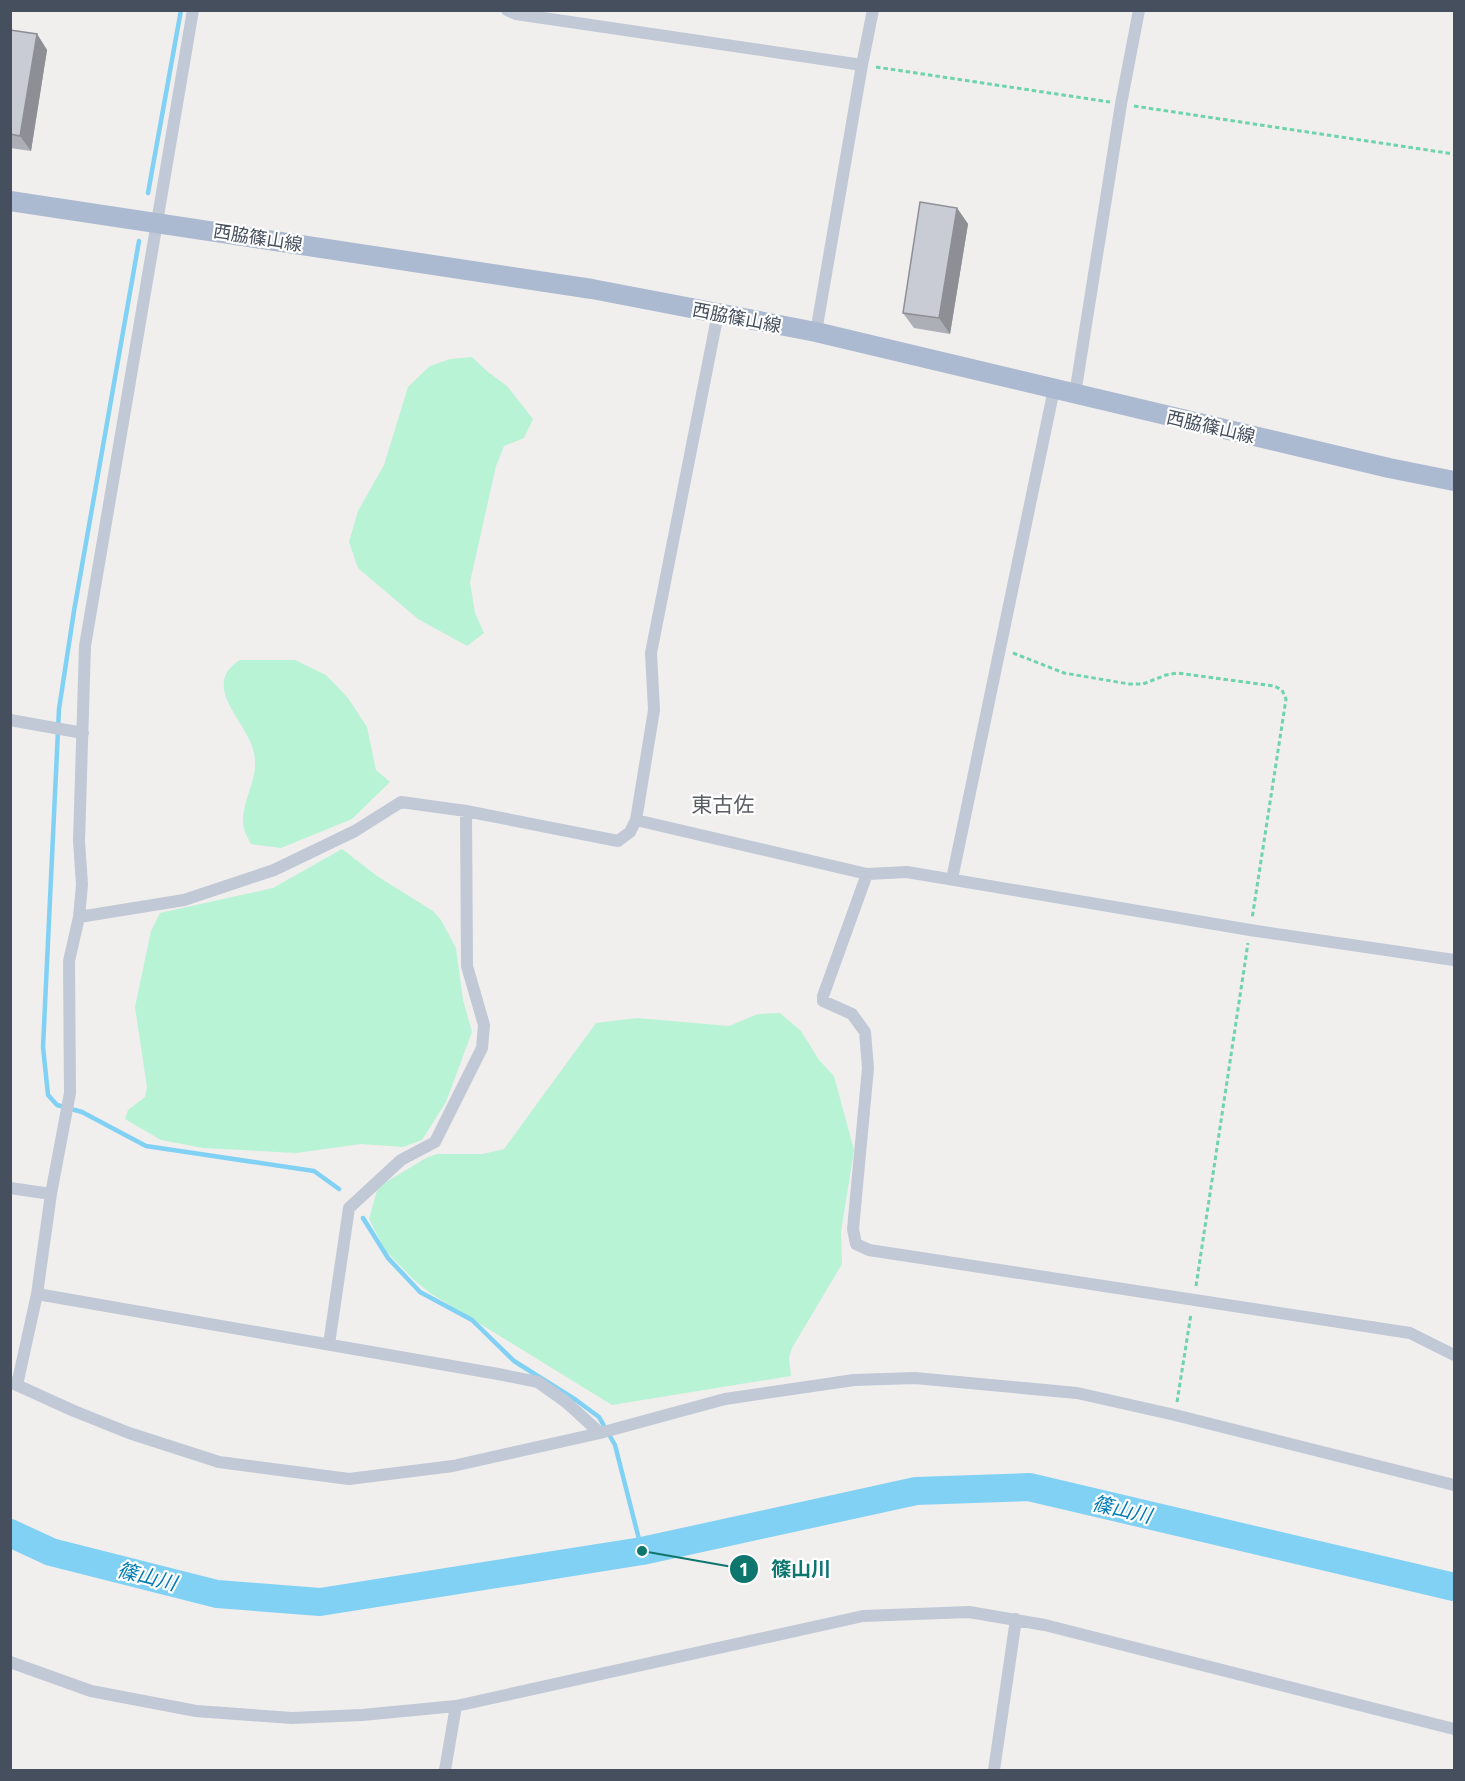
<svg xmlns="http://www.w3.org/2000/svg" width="1465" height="1781" viewBox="0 0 1465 1781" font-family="'Noto Sans','Noto Sans JP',sans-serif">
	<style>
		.green { fill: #b8f3d5 }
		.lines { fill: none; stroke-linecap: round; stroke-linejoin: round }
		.stream { stroke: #81d1f4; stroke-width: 4.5 }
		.river { stroke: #81d1f4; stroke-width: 28 }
		.path { stroke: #6dd4ab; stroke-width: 3; stroke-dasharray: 4.5 3; stroke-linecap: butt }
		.street { stroke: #c0c9d5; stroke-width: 12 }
		.primary { stroke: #abbad0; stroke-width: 20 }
		.wall { fill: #adafb6 }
		.shaded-wall { fill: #8d8f94 }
		.building { fill: #c9ccd4; stroke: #8d8f94; stroke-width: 1.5 }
		.labels { text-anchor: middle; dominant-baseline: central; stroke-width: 4.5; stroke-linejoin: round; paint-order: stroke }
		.street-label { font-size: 18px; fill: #454f5d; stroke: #fff }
		.water-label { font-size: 20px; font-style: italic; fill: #007db5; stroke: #fff }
		.quarter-label { font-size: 21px; fill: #5a5d64; stroke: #fff }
		.leader { fill: none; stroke: #0f766e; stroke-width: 2 }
		.callout-dot { fill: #0f766e; stroke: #fff; stroke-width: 2 }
		.mark-label { font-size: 18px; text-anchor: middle; font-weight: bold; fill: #fff }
		.callout-label { font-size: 20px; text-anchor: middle; font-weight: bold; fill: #0f766e; stroke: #fff; stroke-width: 4.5; stroke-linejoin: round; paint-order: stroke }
	</style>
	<rect width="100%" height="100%" fill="#f1eeee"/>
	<path class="green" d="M472,357L488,372L507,386L533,419L524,438L504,446L496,466L470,582L475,613L484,633L467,646L418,619L358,568L349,542L358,511L384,465L408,387L430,366L450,359Z
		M240,660H295L326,675L348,698L367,727L376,770L390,782L352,819L281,848L251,844C248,838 243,830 243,822C243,795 261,777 253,749C245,720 200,685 240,660Z
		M342,849L377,876L433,911L441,920L456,948L463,1000L472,1032L446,1102L422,1140L403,1147L361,1144L296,1153L203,1148L161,1140L125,1119L128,1110L145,1097L147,1087L135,1007L151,931L160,913L273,888Z
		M780,1013L801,1031L819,1060L834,1076L854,1150L841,1232L842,1264L792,1348L789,1358L791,1376L612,1405L430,1293L414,1280L385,1250L369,1219L378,1187L426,1158L437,1154H483L504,1149L596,1023L637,1018L729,1026L758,1014Z"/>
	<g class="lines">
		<path class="stream" d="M148,193L181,10
			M139,241L74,611L59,709L43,1047L48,1095L57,1105L82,1112L146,1146L314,1171L339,1189
			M363,1218L388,1258L420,1292L472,1320L514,1361L576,1400L599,1417L615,1445L642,1551"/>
		<path class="river" d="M10,1533L51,1552L217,1594L320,1602L642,1551L916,1491L1029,1487L1454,1587"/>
		<path class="path" d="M876,67L1110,102
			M1134,106L1454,154
			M1013,653L1064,673L1129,684H1143L1166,675L1177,673L1274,686L1282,690L1286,699L1252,919
			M1196,1286L1248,943
			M1177,1402L1191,1314"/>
		<path class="street" d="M507,10L516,14L862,65
			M816,332L862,65L873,10
			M1075,394L1121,104L1139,10
			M10,720L83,733
			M636,820L867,874L907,872L1250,930L1454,960
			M867,874L823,996V1001L852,1014L865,1032L868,1068L853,1229L856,1244L869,1250L1410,1333L1454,1355
			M952,879L1054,389
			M79,917L184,900L274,870L355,831L401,802L466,811L618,841L630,832L636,820L654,710L651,653L718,313
			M10,1188L51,1194
			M37,1294L498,1374L538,1382L566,1402L600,1433
			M329,1344L349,1208L401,1160L435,1142L482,1048L484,1025L467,966L466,811
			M10,1382L74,1411L129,1433L219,1462L349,1479L453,1466L600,1433L725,1399L854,1380L915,1378L1077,1393L1175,1415L1454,1485
			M17,1385L37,1294L51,1194L70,1093L69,961L79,917L82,885L79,841L85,646L193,10
			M10,1662L91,1691L196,1711L292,1718L362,1715L456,1706L863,1616L969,1612L1045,1625L1454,1729
			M445,1770L456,1706
			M994,1770L1016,1619"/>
		<path class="primary" d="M10,201L592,289L816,332L1389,468L1454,481"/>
	</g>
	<path class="wall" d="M10,30L37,34L47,50L31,151L10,148Z
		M957,208L968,224L950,334L914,328L903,313Z"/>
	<path class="shaded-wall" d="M37,34L47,50L31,151L20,136Z
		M957,208L968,224L950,334L939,318Z"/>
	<path class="building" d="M10,30L37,34L20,136L10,134Z
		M920,202L957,208L939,318L903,313Z"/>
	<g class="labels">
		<g class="street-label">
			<text transform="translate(258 237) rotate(9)">西脇篠山線</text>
			<text transform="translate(737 317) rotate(11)">西脇篠山線</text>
			<text transform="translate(1211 426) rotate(13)">西脇篠山線</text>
		</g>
		<g class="water-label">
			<text transform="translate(1122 1509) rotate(13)">篠山川</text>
			<text transform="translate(147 1576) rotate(14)">篠山川</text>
		</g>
		<g class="quarter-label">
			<text x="723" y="804">東古佐</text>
		</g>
	</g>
	<path class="leader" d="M642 1551L744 1569"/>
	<g class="callout-dot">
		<circle cx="642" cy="1551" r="6"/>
		<circle cx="744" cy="1569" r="15"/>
	</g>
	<g class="mark-label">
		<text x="744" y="1576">1</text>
	</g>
	<g class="callout-label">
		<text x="801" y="1576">篠山川</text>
	</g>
	<rect width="1465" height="1781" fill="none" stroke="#454f5d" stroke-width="24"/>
</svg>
